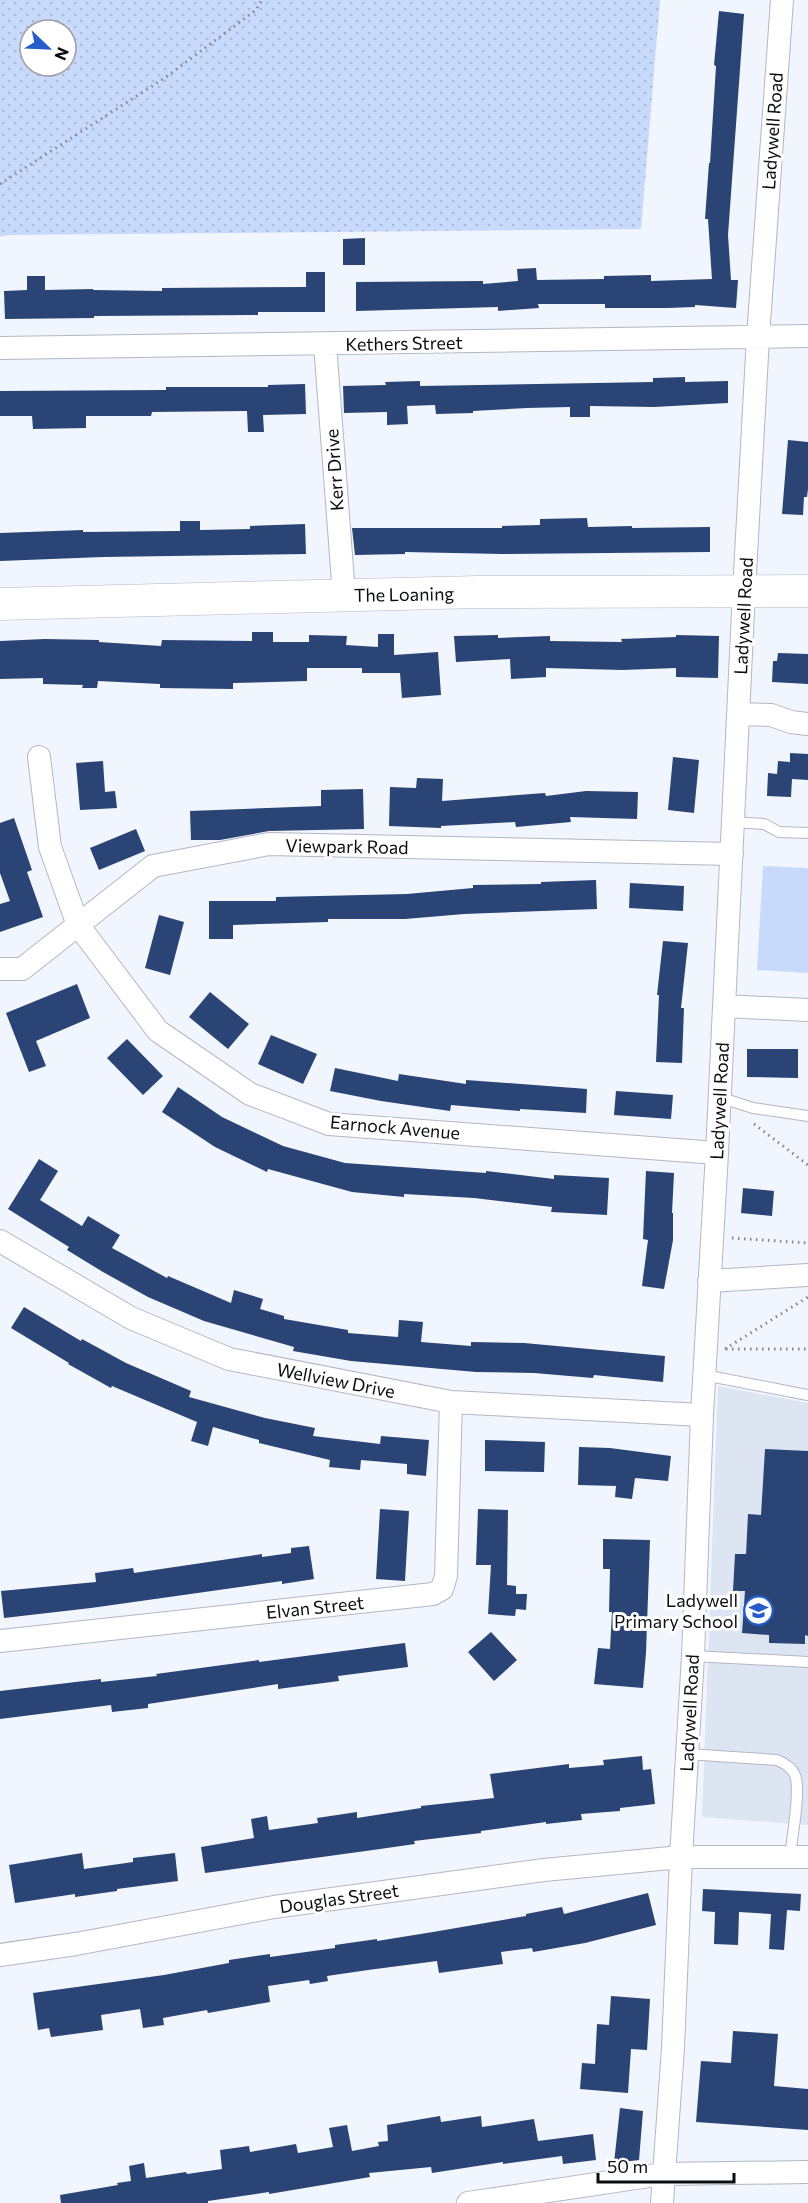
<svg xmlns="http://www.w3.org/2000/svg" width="808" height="2203" viewBox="0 0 808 2203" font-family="Commissioner,sans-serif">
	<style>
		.built { fill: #dde5f3 }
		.grass { fill: url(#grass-dots); fill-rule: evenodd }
		.garden { fill: #c7dafc }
		.building { fill: #2a4475 }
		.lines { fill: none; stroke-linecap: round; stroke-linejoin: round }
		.lane-casing { stroke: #b2b8c2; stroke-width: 12 }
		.street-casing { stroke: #b2b8c2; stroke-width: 24 }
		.secondary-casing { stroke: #b2b8c2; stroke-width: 33 }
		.path { stroke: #82868d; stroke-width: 3; stroke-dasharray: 1.5 4.5; stroke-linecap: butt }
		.lane { stroke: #fff; stroke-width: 10 }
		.street { stroke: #fff; stroke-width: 22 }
		.secondary { stroke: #fff; stroke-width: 32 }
		.labels { text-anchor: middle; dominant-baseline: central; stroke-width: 6; stroke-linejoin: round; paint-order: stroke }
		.street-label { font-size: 18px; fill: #0b0d11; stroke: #fff }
		.poi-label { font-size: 18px; fill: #0b0d11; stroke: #fff; text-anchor: end }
	</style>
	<defs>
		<pattern id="grass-dots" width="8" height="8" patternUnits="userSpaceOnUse" patternTransform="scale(1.5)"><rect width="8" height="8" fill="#c7dafc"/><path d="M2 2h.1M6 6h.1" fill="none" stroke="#aabad7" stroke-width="1.8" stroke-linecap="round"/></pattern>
	</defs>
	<rect width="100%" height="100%" fill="#f0f5fe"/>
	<path class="built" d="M718,1386L808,1403V1825L702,1817Z"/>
	<path class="grass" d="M0,0H660L641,229L8,235L0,237ZM30,30H66V66H30Z"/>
	<path class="garden" d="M763,866L808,868V973L757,970Z"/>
	<path class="building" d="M719,11L744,14L728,235L731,280H738L736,308L695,305V307L667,308H605V304H538L539,308L498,311V307L356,311V282L483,281V284L518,281L517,269L536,268L537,280L604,279V276L651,275V281L712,279L708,219H705L709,163H710L716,66L714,65Z
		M365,238V265H343V239Z
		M306,272H325V312H258V315L94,316V318L5,319L4,291L27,290V276H45V290L93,289V290L162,291V288L306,287Z
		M685,377V382L728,381V403L654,407L590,406V417H570V407L527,408L473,411V413L436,414L435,405L407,406L408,424L387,425V412L344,413L343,386L386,385L385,382L420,381V386L653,382V378Z
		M305,384L306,414L263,415L264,432H248L247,411L152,412L151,416H86V428L33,429L32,416H0V391L166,390V387H268V385Z
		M788,440L808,442V489L807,497H804L803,515L782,514Z
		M587,518L588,527L632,526V528L710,527V552L502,554L405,552V554L355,555L352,528H502V526L540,525V519Z
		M180,521H200V530L250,529V526L305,524L306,554L103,557L0,561V533L83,530V532L180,531Z
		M252,632H273V642H309V635L347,636L346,645L378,647V634H394V655L438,652L441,695L402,698L400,673H362V668H307V681L233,683V689L160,688V684L98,681L97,688H82L83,685L43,684V678L0,679V641L45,639L99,640V642L161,646L162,640L252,641Z
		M498,635V638L550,636V641L622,642L621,639L676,637V635L719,636L718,678L676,677V668L622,670L546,668V677L511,679L510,659L456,662L454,636Z
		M778,653L808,654V684L772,682L773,661H777Z
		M790,753L808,754V780L792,779L791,797L767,796L768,773L777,774L778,761L790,762Z
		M673,757L699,760L694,813L668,810Z
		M103,761L105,792L115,791L117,808L80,810L76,763Z
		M417,778L443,779L442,801L545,793L546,796L586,791L638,792L637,819L570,817L571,822L516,827L515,822L441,826V828L389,826L390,787L416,788Z
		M363,789L364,829L269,831L220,840H191L190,811L321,806V790Z
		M14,818L32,870L27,872L43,917L0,932V904L10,901L0,873V823Z
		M136,829L145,851L99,870L90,848Z
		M596,880L597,909L464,914L405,919H328V922L233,925V939H209V901H276V897L407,894L473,888V885L541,884V882Z
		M630,883L684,886L683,911L629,908Z
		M159,915L184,922L170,975L145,968Z
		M663,941L688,943L681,1008H684L682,1063L656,1062L659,995H657Z
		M77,984L90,1018L36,1041L46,1066L29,1072L6,1013Z
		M210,992L249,1024L228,1049L189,1017Z
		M271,1035L317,1054L303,1084L258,1064Z
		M127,1039L163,1076L143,1095L107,1058Z
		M747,1049H798V1078L747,1077Z
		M335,1068L398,1081L399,1074L466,1084V1080L587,1089L586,1113L520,1109V1111L451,1105L450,1111L381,1101L330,1091Z
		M178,1087L222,1117L283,1146L345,1163L486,1173V1171L554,1179V1175L609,1178L607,1215L551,1212L552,1207L474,1198L404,1194V1197L352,1192L268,1169L267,1172L215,1147L162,1112Z
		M616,1091L673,1095L671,1119L614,1115Z
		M39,1159L58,1171L40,1200L82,1226L88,1216L120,1235L112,1248L167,1278L168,1276L231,1303L234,1290L263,1299L260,1309L284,1316V1319L348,1330V1333L398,1337L399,1320L423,1322L421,1342L471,1346V1342L524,1343L665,1356L663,1382L594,1375L593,1378L534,1373L476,1372L351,1361L293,1351L294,1347L204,1321L148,1297L103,1272L67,1250L69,1247L8,1209Z
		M646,1171L674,1173L672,1213H673V1240L664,1289L642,1286L648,1240L643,1239Z
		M743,1188L774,1191L772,1216L741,1213Z
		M24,1307L81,1341L82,1339L126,1363L191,1391L189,1397L265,1418L315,1428L313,1436L380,1444L381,1436L429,1440L426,1476L407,1474V1464L361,1460L360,1470L329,1467L330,1460L259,1443V1440L213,1427L208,1446L191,1441L197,1422L112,1386L111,1388L68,1364L69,1363L11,1328Z
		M485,1440L545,1442L544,1472L485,1471Z
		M579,1447L610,1448L671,1456L668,1481L635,1478L632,1499L615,1497L616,1486L578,1485Z
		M765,1449L808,1451V1636L805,1635V1644L769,1643V1635L742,1633L745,1591H733L735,1554H746L748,1514L761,1515Z
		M380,1509L409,1511L405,1581L376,1579Z
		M478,1509L508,1510L507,1585L516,1586V1594H527L526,1610L516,1609L515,1616L488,1614L491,1565H476Z
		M603,1539L650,1540L646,1653L643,1688L594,1684L598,1648L610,1649L612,1612H609L610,1569H603Z
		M309,1546L314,1579L282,1584V1581L91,1608L4,1618L1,1591L96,1582L95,1573L133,1568L134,1573L262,1554V1557L291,1553V1548Z
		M491,1632L517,1660L494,1681L468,1652Z
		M405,1643L408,1667L338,1676L339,1681L278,1689V1684L148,1704V1708L112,1712L111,1705L0,1719V1691L101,1679V1682L157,1676L156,1674L259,1660V1662Z
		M642,1756L643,1770L651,1769L655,1804L620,1808V1811L581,1814L582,1820L546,1824V1822L481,1831V1833L414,1841L415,1844L373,1850L205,1873L201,1847L254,1838L251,1819L267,1816L269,1830L318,1823L317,1818L357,1812V1818L421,1808V1806L494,1798L490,1774L569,1764V1768L604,1765L603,1760Z
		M82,1853L84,1869L133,1862V1858L175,1853L178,1881L117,1889V1891L75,1897V1894L15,1903L9,1865Z
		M703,1889L801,1894L800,1911L787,1910L784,1950L769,1949L771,1914L739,1912L738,1945L714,1944L715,1912L702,1911Z
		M648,1893L656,1925L585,1943L533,1952L532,1948L501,1952L503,1964L439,1973L437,1961L368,1970L327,1976L328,1981L310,1984L309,1980L268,1986L270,2002L208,2013L207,2010L163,2018L164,2025L143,2028L140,2009L101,2015L103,2030L51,2037L49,2028L38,2030L33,1993L164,1975L229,1963V1960L270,1954V1957L335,1948V1945L377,1939V1941L433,1932L526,1916V1914L562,1907L564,1914Z
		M611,1996L650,1999L647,2050L631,2049L628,2093L580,2089L582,2063L595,2064L597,2024L609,2025Z
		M733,2031L778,2034L774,2086L808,2089V2130L696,2122L701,2061L731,2063Z
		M620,2108L643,2111L639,2160L614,2163Z
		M440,2116L441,2122L481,2116L482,2127L534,2119L538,2141L593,2134L596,2160L563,2164L562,2156L503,2164V2162L432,2173L431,2167L369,2173L370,2177L269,2194V2192L208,2201V2203H61L60,2195L118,2185L117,2183L131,2181L129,2166L144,2163L146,2178L186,2172L187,2174L222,2169L220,2150L249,2146L250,2152L296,2144L298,2153L333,2147L329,2128L347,2125L352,2151L379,2146L378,2142L388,2141L387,2125Z"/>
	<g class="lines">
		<defs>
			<path id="lane" d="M733,822L764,824L779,832L808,833
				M719,1097L753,1108L808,1116
				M704,1375L808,1395
				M693,1656L808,1662
				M687,1754L777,1760C784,1763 792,1767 795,1775C801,1790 792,1838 790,1856"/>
			<path id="street" d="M325,344L344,595
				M0,348L808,336
				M738,714L771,715L791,722L808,724
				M39,757L50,847L78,925L158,1031L250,1094L329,1124L717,1153
				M0,969H22L153,866L269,844L732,854
				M724,1006L808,1010
				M0,1241L131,1318L229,1359L451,1402L702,1415
				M709,1281L808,1275
				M0,1641L433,1594L442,1589L446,1576L451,1402
				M0,1955L76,1944L274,1907L544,1870L681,1857H808
				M468,2203L663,2174L808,2172
				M662,2203L673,2048L681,1857L693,1656L702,1415L717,1153L744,591L758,337L782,0"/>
			<path id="secondary" d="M0,604L478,592L808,591"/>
		</defs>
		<use href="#lane" class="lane-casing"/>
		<use href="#street" class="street-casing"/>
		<use href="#secondary" class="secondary-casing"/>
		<path class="path" d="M0,184L166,77L256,10L262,0
			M754,1124L808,1165
			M732,1238L808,1243
			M725,1349L808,1297
			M726,1349H808"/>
		<use href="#lane" class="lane"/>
		<use href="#street" class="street"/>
		<use href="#secondary" class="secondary"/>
	</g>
	<defs>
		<symbol id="school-ring" viewBox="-11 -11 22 22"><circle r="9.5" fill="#fff" stroke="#265cca" stroke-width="1.5"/><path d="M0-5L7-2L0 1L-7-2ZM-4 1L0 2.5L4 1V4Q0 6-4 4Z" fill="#265cca"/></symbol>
	</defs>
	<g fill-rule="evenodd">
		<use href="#school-ring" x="742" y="1594" width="33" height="33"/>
	</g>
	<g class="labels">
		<g class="street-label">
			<text transform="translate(772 131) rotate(-86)">Ladywell Road</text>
			<text transform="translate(404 343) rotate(-1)">Kethers Street</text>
			<text transform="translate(334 470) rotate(-94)">Kerr Drive</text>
			<text transform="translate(404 594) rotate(-1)">The Loaning</text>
			<text transform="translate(743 616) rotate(-87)">Ladywell Road</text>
			<text transform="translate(347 846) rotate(1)">Viewpark Road</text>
			<text transform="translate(719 1101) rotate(-87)">Ladywell Road</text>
			<text transform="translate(395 1127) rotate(5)">Earnock Avenue</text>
			<text transform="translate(336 1380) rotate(11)">Wellview Drive</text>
			<text transform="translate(315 1607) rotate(-6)">Elvan Street</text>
			<text transform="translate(689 1713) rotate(-87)">Ladywell Road</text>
			<text transform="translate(339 1898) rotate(-8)">Douglas Street</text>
		</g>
		<g class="poi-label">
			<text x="738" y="1600">Ladywell<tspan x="738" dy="21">Primary School</tspan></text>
		</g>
	</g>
	<g transform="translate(48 48) rotate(113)"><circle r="28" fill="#ffffff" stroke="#9d9ea0" stroke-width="1.5"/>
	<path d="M0-4.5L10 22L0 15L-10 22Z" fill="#265cca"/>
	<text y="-9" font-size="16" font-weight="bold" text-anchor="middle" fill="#0b0d11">N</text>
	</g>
	<path d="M598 2173v9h136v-9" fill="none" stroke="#0b0d11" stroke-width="3"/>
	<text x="607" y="2173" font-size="18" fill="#0b0d11" stroke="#ffffff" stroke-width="4.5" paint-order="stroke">50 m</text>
</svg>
